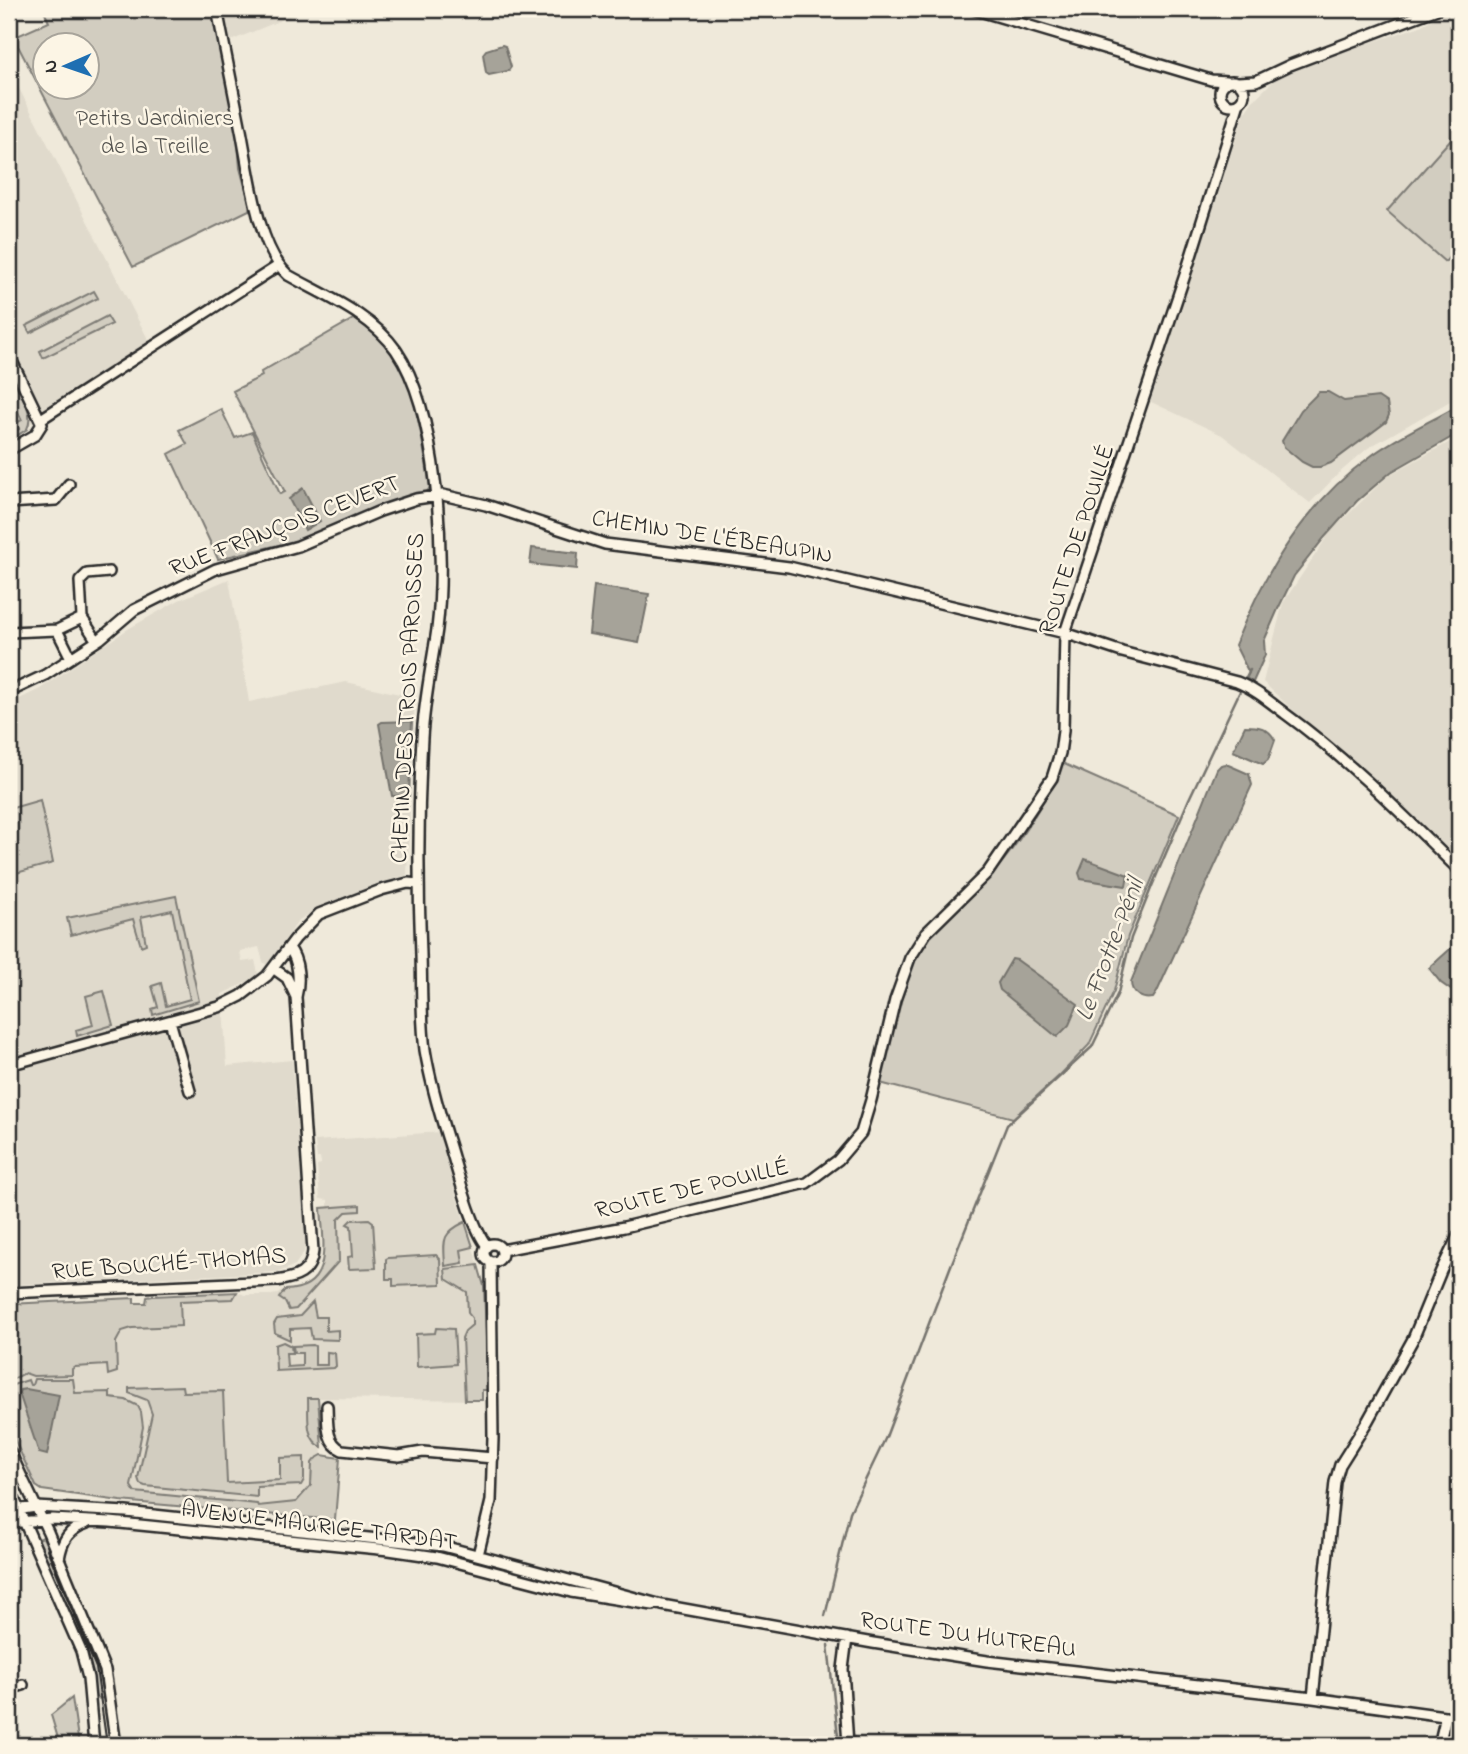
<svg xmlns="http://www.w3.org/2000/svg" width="1468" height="1754" viewBox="0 0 1468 1754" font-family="'Indie Flower',sans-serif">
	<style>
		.built { fill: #e0dacc }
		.green { fill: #d2cdc0; stroke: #7e7c76; stroke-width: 2; fill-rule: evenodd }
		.water { fill: #a6a399; stroke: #75736d; stroke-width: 2 }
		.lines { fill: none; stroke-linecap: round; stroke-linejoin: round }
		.stream { stroke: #75736d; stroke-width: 2.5 }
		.minor-casing { stroke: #2b2b2b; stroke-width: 14 }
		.minor { stroke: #fcf5e5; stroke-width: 9 }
		.tram { stroke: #2b2b2b; stroke-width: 2 }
		.labels { text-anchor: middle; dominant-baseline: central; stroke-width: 5; stroke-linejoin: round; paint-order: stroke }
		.park-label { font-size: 24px; fill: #555450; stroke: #fcf5e5 }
		.street-label { font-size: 24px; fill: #2b2b2b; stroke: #fcf5e5 }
		.water-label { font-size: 26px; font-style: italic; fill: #565552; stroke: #fcf5e5 }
	</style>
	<rect width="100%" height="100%" fill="#efe9da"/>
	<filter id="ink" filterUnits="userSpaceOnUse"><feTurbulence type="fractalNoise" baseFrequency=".0143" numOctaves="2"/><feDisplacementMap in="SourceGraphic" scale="14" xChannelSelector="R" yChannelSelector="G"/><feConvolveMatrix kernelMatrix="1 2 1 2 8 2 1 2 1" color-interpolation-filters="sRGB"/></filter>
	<g filter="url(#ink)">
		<path class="built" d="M222,9H308L228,42Z
			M1459,9V396L1368,448L1338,474L1310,503L1222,435L1149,401L1244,114L1252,102L1275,79L1330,56L1418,27L1446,12L1449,15Z
			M9,69L150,343L30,424L23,433L9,441Z
			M1459,437V867L1263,682L1283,603L1331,531L1389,475Z
			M229,579L249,702L346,682L417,698L414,712L407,875L374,885L316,909L299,920L267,965L263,962L259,947L240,951L242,962L255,960L258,974L247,982L222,994L227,1066L292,1060L306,1241L304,1252L295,1265L279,1272L9,1285V704L40,689L128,629L179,600Z
			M440,1132L456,1195L484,1283L488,1390H482V1400L319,1398L322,1456L340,1458L335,1520L120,1501L42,1490L36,1486L16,1443L9,1421V1304L134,1298V1303H146L147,1297L153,1296L237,1292L245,1295H270L278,1294L282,1290L303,1286L314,1279L321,1268L324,1255L321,1208L328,1207V1200L320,1199L317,1165L321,1164V1162L320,1158H317L315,1141Z"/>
		<path class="green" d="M43,9H212L237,129L240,168L250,205L249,210L133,267L18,46L17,36L49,22ZM46,46H88V88H46Z
			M1459,130V246L1445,262L1387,211Z
			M94,291L98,298L30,333L26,326Z
			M107,316L112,324L43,358L40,351Z
			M355,318C368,329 385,341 395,355C417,388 423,448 430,487L427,492L380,506L309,538L218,559L169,454L187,444L179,430L221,409L235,438L252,432L280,494L285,492L233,391L262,376L261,372Z
			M9,373C17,389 36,411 27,429L9,441V434L19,429L16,423L22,420L9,394Z
			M1062,763L1179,815L1128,936L1114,991L1089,1045L1060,1075L1013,1118L880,1083C890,1039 896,989 919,949C935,920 969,902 990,877C1019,844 1045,802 1062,763Z
			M40,800L53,863L9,875V809Z
			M176,896L199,1001L153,1015L152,1009L158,1007L152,986L161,983L166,1006L190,999L172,910L141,917L146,944L141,946L133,919L71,935L67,918Z
			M104,991L113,1025L77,1036L76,1030L93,1025L86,996Z
			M360,1205V1211L346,1212L338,1220L339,1261L296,1309L289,1310L285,1302L279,1298L285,1290C334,1289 323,1242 321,1208Z
			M369,1219L373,1222L376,1268L349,1269L348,1257L353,1256L351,1226L347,1224L351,1220Z
			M465,1222L473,1247L461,1250L463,1263L445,1266C444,1241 440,1234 465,1222Z
			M436,1255L440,1259L441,1284L393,1286V1279H386V1259L388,1258Z
			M478,1265L484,1286L488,1390H482V1400H465L462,1338L465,1331L472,1325V1318L468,1313L467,1292L446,1279L445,1269Z
			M237,1292L233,1299L180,1301L181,1326L132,1328L122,1331L116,1342L117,1372L108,1375L107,1365L75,1367L72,1369V1375L33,1376L25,1373L11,1380L13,1385L28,1380L30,1385H32L34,1379H73L75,1393L110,1392V1398L126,1400L138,1406L141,1412L143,1427L131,1486L135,1492L257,1504L258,1506L296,1502L311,1485L312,1463L315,1459L322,1455L340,1458L335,1520L120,1501L42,1490L36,1486L16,1443L9,1421V1304L134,1298V1303H146L147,1297L153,1296Z
			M313,1302L316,1317H326V1331L338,1330V1340L312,1339L310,1328L290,1329V1340L275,1333L274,1324L277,1319L300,1316Z
			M436,1328L454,1329L456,1364L417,1367L416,1334L435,1333Z
			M283,1342L291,1346L292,1353H286L287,1367L302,1366V1353H294L293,1346L313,1345L315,1346V1365H327V1352L335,1353L336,1366L334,1368L276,1371L275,1345Z
			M182,1386L183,1392L223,1391L227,1483L280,1480V1458L304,1457V1480L301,1485L257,1487V1497L145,1486L140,1484L138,1478L152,1414L147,1400L129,1393V1388Z
			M308,1398H318L322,1447C304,1439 309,1415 308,1398Z
			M43,1537L92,1648L104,1698L96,1699L85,1652L36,1540Z
			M72,1698L79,1745H60L51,1715Z"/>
		<path class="water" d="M502,45L505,46L511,67L508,71L489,75L486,73L483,54L486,50Z
			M1319,392H1328L1344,401L1378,397L1387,403L1389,415L1386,422L1331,463L1320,467H1312L1302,462L1284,447L1282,441L1301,410Z
			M1459,405V433L1391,472L1357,501L1324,538L1294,576L1278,609L1264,641L1265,655L1253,682L1246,678L1249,673L1235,645C1264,572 1306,503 1371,456C1398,436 1430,422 1459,405Z
			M303,488L320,521L305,530L289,499Z
			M532,548L578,553L577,569L530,564Z
			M594,586L649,594L639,643L589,634Z
			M412,721L409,796H392L379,724L382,722Z
			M1245,726C1259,726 1268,727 1275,740L1268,760L1263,764L1233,751Z
			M1226,764L1249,774L1252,785L1157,992L1153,998C1142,1000 1131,994 1131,982L1217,769L1221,765Z
			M1085,859L1128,875L1126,886L1081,879L1079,873Z
			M1458,942L1459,994L1458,995L1441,983L1429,968Z
			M1012,959L1017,960L1078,1004L1069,1025L1057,1037L1000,990L998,983Z
			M26,1389L59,1395L47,1455L39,1453L19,1393L20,1390Z"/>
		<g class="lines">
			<path class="stream" d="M825,1616L850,1512L886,1437L950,1268L1007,1125L1092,1047L1118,993L1131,938L1152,886L1189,799L1250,670
				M828,1645L839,1745"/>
			<defs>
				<path id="minor" d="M217,9C225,49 233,90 241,130C249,170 257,247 288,275C325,296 371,314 396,350C438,411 446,556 437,629C432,665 424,701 422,738C418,811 418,883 421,955C422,986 421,1019 425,1050C430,1080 438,1108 447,1137C456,1164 470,1225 487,1246
					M973,9L1211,80L1227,81
					M1220 93a12 12 0 1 1 24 0a12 12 0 1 1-24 0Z
					M1238,82L1256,81L1290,65L1437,9
					M9,355L42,424L35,435L9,450
					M41,419L278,266
					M9,503L56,500L69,484
					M9,632L57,630
					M97,641L82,618L80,581L87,574L109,572
					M71,658L57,630L82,618
					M9,692L45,675L100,639L134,610L216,569L298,546L380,511L416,499L443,495L486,505L605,544L789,567L1065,633L1122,652L1237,682C1255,689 1271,703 1287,715C1350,761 1404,816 1459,870
					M273,968L287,978L296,997
					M170,1021L190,1091
					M9,1065L219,1007L241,996L267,976L295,939L319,914L381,890L408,883L418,884
					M484 1253a9 9 0 1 1 18 0a9 9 0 1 1-18 0Z
					M502,1250L624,1227L807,1183L838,1160L861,1133L871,1100L895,1000L910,958L926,933L988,872L1052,778L1060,753L1063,731L1065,633L1187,269L1239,103
					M9,1293L276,1281C296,1278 311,1274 313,1251L296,997C300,982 299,960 289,948
					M327,1406C328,1422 325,1442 342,1450L399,1456L423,1452L493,1458
					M9,1450L48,1532L105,1670L116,1745
					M9,1487L81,1651L88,1678L94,1745
					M9,1511L36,1507L126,1512L443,1546L662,1605L873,1643L987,1661L1313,1698L1459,1718
					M9,1523L52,1519L110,1522L389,1550L437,1557L571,1592L653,1605
					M478,1555L491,1501L493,1438L491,1262
					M59,1559C62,1540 69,1529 87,1523
					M847,1638L843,1669L848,1745
					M9,1689L23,1685
					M1313,1698L1332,1512L1335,1482L1340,1465L1367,1422L1413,1339L1441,1271L1459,1234
					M1439,1745L1446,1716"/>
			</defs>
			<use href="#minor" class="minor-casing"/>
			<use href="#minor" class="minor"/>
			<path class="tram" d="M47,1549L96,1668L107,1745"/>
		</g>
	</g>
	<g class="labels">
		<g class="park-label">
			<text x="155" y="119">Petits Jardiniers<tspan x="155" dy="28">de la Treille</tspan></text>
		</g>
		<g class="street-label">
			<text transform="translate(285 527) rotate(-21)">RUE FRANÇOIS CEVERT</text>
			<text transform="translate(712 538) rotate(9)">CHEMIN DE L'ÉBEAUPIN</text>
			<text transform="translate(1078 540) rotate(-72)">ROUTE DE POUILLÉ</text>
			<text transform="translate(409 698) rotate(-87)">CHEMIN DES TROIS PAROISSES</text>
			<text transform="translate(692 1190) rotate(-13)">ROUTE DE POUILLÉ</text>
			<text transform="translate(169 1265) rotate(-4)">RUE BOUCHÉ-THOMAS</text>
			<text transform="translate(319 1527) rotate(7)">AVENUE MAURICE TARDAT</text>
			<text transform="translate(968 1636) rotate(8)">ROUTE DU HUTREAU</text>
		</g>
		<g class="water-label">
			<text transform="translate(1111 950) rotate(-69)">Le Frotte-Pénil</text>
		</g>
	</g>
	<rect width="1468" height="1754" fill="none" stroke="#fcf5e5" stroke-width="35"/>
	<rect x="18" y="18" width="1433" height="1719" fill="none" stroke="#2b2b2b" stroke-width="2.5" filter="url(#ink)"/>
	<g transform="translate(66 66) rotate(268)"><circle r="33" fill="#fcf5e5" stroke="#a8a49b" stroke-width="2"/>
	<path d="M0-5L12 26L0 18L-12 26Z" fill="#1f6fb2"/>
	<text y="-10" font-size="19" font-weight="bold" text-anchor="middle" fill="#2b2b2b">N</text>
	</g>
</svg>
